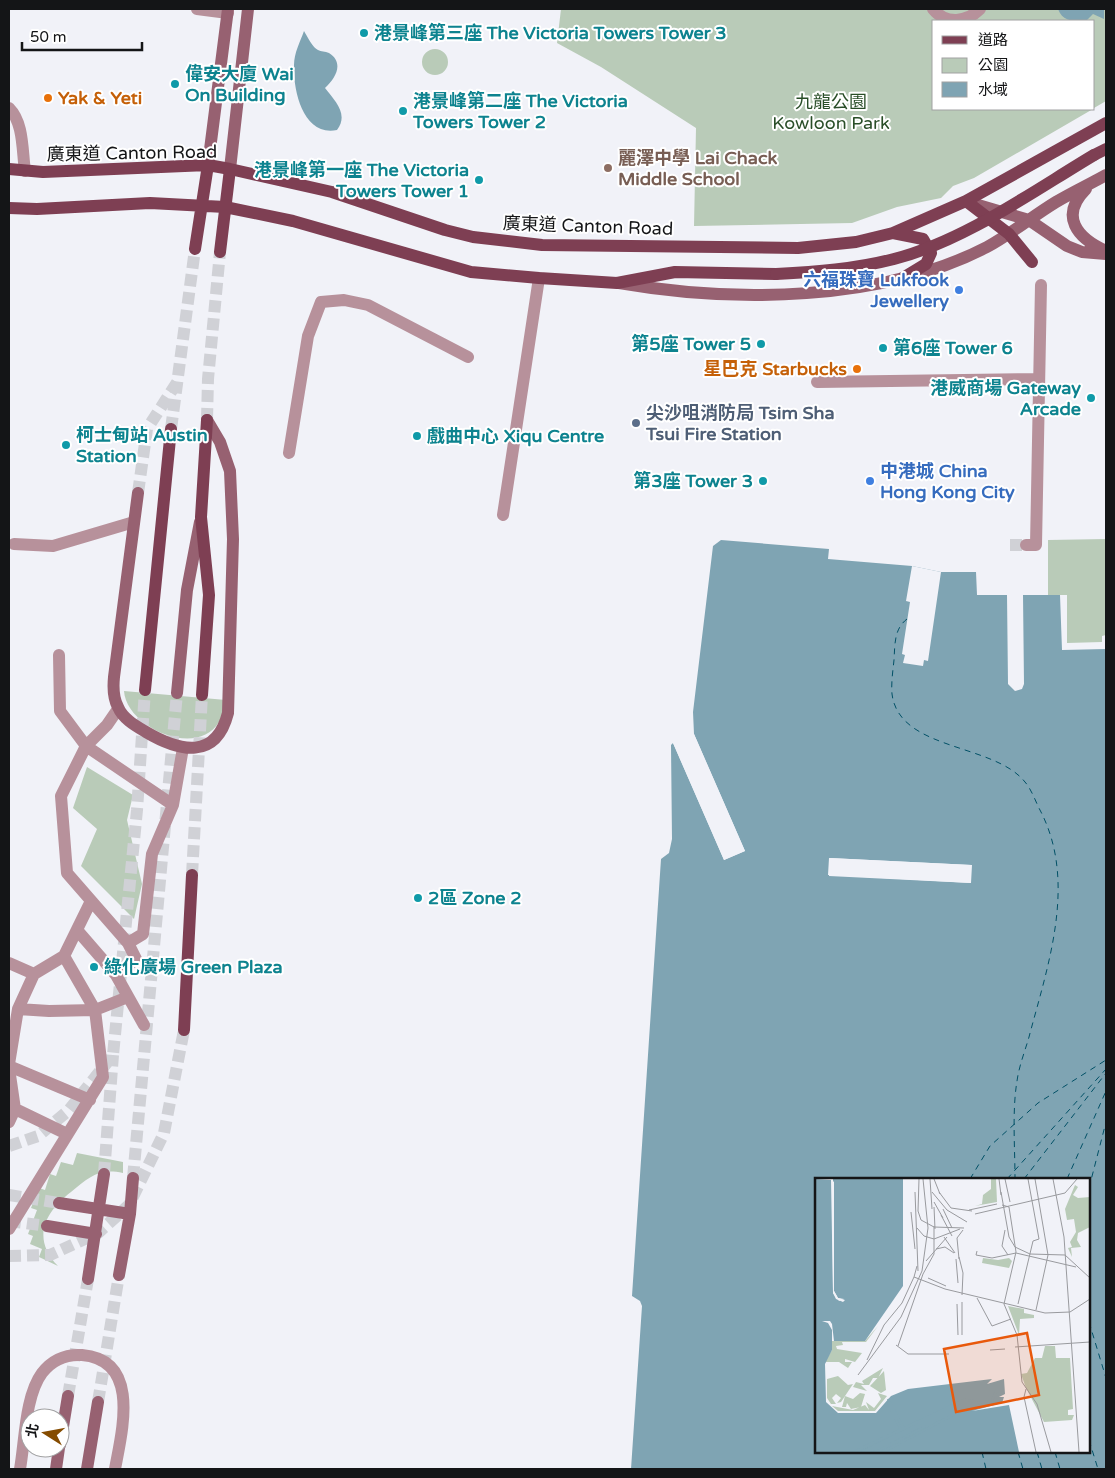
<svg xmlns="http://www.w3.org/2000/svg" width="1115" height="1478" viewBox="0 0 1115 1478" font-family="'Varela Round','Noto Sans TC',sans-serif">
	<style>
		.green { fill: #b9cbb8 }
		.water { fill: #7fa4b3; fill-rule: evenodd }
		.pier { fill: #f1f2f8; fill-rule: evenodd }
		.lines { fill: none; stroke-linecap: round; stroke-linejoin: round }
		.ferry { stroke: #015066; stroke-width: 1; stroke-dasharray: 6 5; stroke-linecap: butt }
		.street-tunnel { stroke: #d0d1d6; stroke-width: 12; stroke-dasharray: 12 6; stroke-linecap: butt }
		.secondary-tunnel { stroke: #d0d1d6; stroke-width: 12; stroke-dasharray: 12 6; stroke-linecap: butt }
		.primary-tunnel { stroke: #d0d1d6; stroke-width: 12; stroke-dasharray: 12 6; stroke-linecap: butt }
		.street { stroke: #b7919b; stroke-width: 12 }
		.secondary { stroke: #976171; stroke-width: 12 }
		.primary { stroke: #7e3f53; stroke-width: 12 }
		.primary-bridge { stroke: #7e3f53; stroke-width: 12 }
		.culture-dot { fill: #0f9aa8; stroke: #fff; stroke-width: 2 }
		.food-dot { fill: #e8710a; stroke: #fff; stroke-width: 2 }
		.education-dot { fill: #8d6e63; stroke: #fff; stroke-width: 2 }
		.shop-dot { fill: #3f7fe0; stroke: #fff; stroke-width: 2 }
		.service-dot { fill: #5c6f8a; stroke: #fff; stroke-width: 2 }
		.labels { text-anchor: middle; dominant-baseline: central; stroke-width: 4; stroke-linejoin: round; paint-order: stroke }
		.culture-label { font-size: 18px; font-weight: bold; fill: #0d838f; stroke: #fff; text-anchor: start }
		.food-label { font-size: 18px; font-weight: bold; fill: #c56008; stroke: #fff; text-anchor: start }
		.park-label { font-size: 18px; fill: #294e28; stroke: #fff }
		.street-label { font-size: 18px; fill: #141517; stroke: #fff }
		.education-label { font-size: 18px; font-weight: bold; fill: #785e54; stroke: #fff; text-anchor: start }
		.shop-label { font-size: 18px; font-weight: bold; fill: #366cbe; stroke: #fff; text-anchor: end }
		.service-label { font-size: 18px; font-weight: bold; fill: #4e5e75; stroke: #fff; text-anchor: start }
		.inset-river { fill: none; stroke: #7fa4b3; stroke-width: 2.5 }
		.inset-road { fill: none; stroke: #999a9e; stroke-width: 1 }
		.view { fill: #e8590c; fill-opacity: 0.15; stroke: #e8590c; stroke-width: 2.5 }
		.inset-edge { fill: none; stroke: #141517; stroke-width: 2.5 }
	</style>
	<rect width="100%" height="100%" fill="#f1f2f8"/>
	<path class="green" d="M561,9H1106V101L1094,108V21H934V109H1093L974,178L953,186L941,198L897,207L852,223L694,226L696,128L601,67L557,43Z
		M422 62a13 13 0 1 1 26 0a13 13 0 1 1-26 0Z
		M1106,539V635L1102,636V642L1067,643V595H1048V540Z
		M124,691L226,700C224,707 223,716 219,722C197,759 126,727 124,691Z
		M87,767L133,795L127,820L142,884L134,919L81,866L97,829L73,808Z
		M77,1153L123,1162V1173C98,1168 90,1177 71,1192C45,1212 31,1238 58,1266L39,1257L42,1249L30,1244L33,1236L28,1234L37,1210L31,1208L39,1188L45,1190L50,1174L56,1176L61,1162L73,1165Z"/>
	<path class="water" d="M1058,9H1104V19L1093,14L1086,21C1073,21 1063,22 1058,9Z
		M304,31C307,36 313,48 318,50C321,52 325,51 329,53C345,63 335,79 325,88C335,101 349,114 337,130C303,137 293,90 294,65C294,53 300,42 304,31Z
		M721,540L829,549L828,559L912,566L941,572H976L977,595H1007L1008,684L1015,691L1022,689L1024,684L1023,595H1060L1062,650L1106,649V1469H631L642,1306L640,1301L632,1296L661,859L669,853L672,839L671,745L673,743L724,860L745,851L694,734L693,712L713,546ZM830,858L971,865V883L829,876ZM816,1179H1089V1452H816Z"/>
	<path class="pier" d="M912,566L941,572L928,661L924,660L923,666L903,663L905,655L902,654L910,602L906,601Z
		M694,734L745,851L724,860L673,743L676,742L725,857L742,850L692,735Z
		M829,858L972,865L971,883L828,875ZM832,860L969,867L968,880L831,873Z"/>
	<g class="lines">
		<path class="ferry" d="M907,619C894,629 895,644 894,660C893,670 891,683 892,694C899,751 994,743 1025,782C1032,790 1036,803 1041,812C1077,883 1048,965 1029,1037C1025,1051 1019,1066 1017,1081C1012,1111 1015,1148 1015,1179
			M970,1179L990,1146L1038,1103L1106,1060
			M1007,1179L1106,1069
			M1024,1179L1106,1073
			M1067,1179L1106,1091
			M1089,1188L1106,1122
			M1089,1322L1106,1378
			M1089,1440L1098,1469
			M982,1452L986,1469
			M1018,1452L1023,1469
			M1037,1452L1042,1469
			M1055,1452L1060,1469"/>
		<path class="street-tunnel" d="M1010,545H1026"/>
		<path class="secondary-tunnel" d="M138,493L147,429L178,381
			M104,1174L113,1055
			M133,1178L177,693
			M9,1195L59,1203
			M9,1221L47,1226
			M68,1396L88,1279
			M98,1402L119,1275"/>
		<path class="primary-tunnel" d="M207,420L208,379L220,252
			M171,429L195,249
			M192,875L202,695
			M9,1146L38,1136L69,1110L113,1055L137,810L145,690
			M9,1195H10
			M9,1256L50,1255L98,1233L129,1205L164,1133L184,1030"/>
		<path class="street" d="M197,9L228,13
			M933,9C946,25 967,22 980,9
			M9,108C24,123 22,151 25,171
			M817,382L1039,379
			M289,453L308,336L321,302L344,300L368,305L468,357
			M503,515L539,278
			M14,544L53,546L134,522
			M1026,545H1036L1041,285
			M59,655L60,711L86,746L173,805
			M118,709L107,725L86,746L61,796L67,873L128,943
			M77,930L116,975
			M9,963L34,974
			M18,1009L49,1011L95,1010L128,997
			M144,1025L116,975L136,959L128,943L143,934L152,854L173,805L183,748
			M9,1064L18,1009L34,974L64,956L91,901
			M9,1066L90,1100
			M9,1068L15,1109L9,1122
			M9,1106L67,1134
			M9,1229L103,1077L95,1010L64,956
			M20,1469C25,1441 25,1396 42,1373C52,1360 66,1354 82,1355C141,1360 122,1431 115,1469"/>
		<path class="secondary" d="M208,165L228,9
			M230,169L248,9
			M1086,189C1059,216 1077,238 1106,251
			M968,202L1029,220L1067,246L1082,252L1106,254
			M619,283C734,303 881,302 987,247C1011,234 1033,216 1056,202C1073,192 1090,184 1106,175
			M138,493L114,677C113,687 113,698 118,707C123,719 136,726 146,732C180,752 216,760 228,713L233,539L230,471L220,442L207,420
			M177,693L187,590L200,522
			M59,1203L130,1214
			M47,1226L96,1234
			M119,1275L130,1214L133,1178
			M88,1279L104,1174
			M60,1445L68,1396
			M56,1469L59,1448
			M87,1469L98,1402"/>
		<path class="primary" d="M1094,155L1106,149
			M9,169L43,172L208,165L230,169L332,192L445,230L473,237L542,245L798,248L856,242L893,233L966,201L1106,123
			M966,201L1009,234L1032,262
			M9,208L37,209L150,203L225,207L293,221L471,272L539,278L617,283L675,272L776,274
			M893,233L923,239L931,253L926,264L903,278
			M195,249L208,165
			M220,252L230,169
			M145,690L171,429
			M202,695L209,595L201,517L207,420
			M184,1030L192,875"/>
		<path class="primary-bridge" d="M776,274C816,272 855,269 894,259C964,241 1032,192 1094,155"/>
	</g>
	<g class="culture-dot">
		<circle cx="364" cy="33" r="5"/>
		<circle cx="175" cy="84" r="5"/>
		<circle cx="403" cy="111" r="5"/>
		<circle cx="479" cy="180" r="5"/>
		<circle cx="761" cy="344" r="5"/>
		<circle cx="883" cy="348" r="5"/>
		<circle cx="1091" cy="398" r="5"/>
		<circle cx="417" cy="436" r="5"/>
		<circle cx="66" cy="445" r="5"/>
		<circle cx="763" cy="481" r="5"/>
		<circle cx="418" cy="898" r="5"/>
		<circle cx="94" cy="967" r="5"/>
	</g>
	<g class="food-dot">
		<circle cx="48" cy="98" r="5"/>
		<circle cx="857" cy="369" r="5"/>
	</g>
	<circle class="education-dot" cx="608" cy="168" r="5"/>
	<g class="shop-dot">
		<circle cx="959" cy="290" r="5"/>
		<circle cx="870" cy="481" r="5"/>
	</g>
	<circle class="service-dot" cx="636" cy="423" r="5"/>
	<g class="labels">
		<g class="culture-label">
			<text x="374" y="33">港景峰第三座 The Victoria Towers Tower 3</text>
			<text x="185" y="74">偉安大廈 Wai<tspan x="185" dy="21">On Building</tspan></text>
			<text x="413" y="101">港景峰第二座 The Victoria<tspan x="413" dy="21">Towers Tower 2</tspan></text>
			<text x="469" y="170" text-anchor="end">港景峰第一座 The Victoria<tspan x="469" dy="21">Towers Tower 1</tspan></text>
			<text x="751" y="344" text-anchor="end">第5座 Tower 5</text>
			<text x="893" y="348">第6座 Tower 6</text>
			<text x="1081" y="388" text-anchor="end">港威商場 Gateway<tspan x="1081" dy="21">Arcade</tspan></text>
			<text x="76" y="435">柯士甸站 Austin<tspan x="76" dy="21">Station</tspan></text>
			<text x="427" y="436">戲曲中心 Xiqu Centre</text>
			<text x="753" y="481" text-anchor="end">第3座 Tower 3</text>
			<text x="428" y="898">2區 Zone 2</text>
			<text x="104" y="967">綠化廣場 Green Plaza</text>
		</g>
		<g class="food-label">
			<text x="58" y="98">Yak &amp; Yeti</text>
			<text x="847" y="369" text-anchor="end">星巴克 Starbucks</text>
		</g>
		<g class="park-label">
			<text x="831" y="102">九龍公園<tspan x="831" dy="21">Kowloon Park</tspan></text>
		</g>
		<g class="street-label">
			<text transform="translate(132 153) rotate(-1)">廣東道 Canton Road</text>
			<text transform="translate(588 226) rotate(2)">廣東道 Canton Road</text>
		</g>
		<g class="education-label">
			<text x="618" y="158">麗澤中學 Lai Chack<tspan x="618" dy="21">Middle School</tspan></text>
		</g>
		<g class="shop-label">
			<text x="949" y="280">六福珠寶 Lukfook<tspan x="949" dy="21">Jewellery</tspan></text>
			<text x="880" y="471" text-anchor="start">中港城 China<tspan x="880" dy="21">Hong Kong City</tspan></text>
		</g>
		<g class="service-label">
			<text x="646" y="413">尖沙咀消防局 Tsim Sha<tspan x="646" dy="21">Tsui Fire Station</tspan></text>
		</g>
	</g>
	<g transform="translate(815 1178)">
		<rect width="275" height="275" fill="#f1f2f8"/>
		<path d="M176,1H181L182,24L160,28L167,26L168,17L176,11ZM260,7L263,9L258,17L263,20L275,19V49L263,55L262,62L266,69L256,70L257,79L253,70L257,69L255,64L261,54L259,41L252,42L250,31ZM168,80L183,82L194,80L197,83L194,90L167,85ZM193,128L209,131V135L219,137V140L205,141L204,157ZM63,148L51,164H27L28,167L21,168L22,171L47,175L40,184L30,181V184H37L33,190L24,184H10L17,172V163H50ZM230,168H240L241,180H255L258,231L253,232V237H259L257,242L229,244L211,210L206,196L212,195L220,180H227ZM68,190L63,200H58L54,207H46L52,213L38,209L41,204L49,206L47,203ZM69,193L71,212L66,215L55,208ZM23,198L33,207L38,206L26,224L22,225L26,220L21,216L17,220L21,226H16L12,220V201ZM45,215L50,216L46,229L36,231L32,225L31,229H27L30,218L38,221ZM63,215L72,218L60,233H23L17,228L38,232L50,227L54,232L51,224L59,230L66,221Z" fill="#b9cbb8"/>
		<path d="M0,1L17,2L18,115L24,123L29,121L23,120L19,113L18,1H88V108L50,163H19L17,146L15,143H7L13,145L17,152V172L10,186L11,224L23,235H61L76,218L93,211L177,201L172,206L189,201L190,216L184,219H189L187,225L157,233L194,227L204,274H0Z" fill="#7fa4b3"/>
		<path d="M16,1L19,4V113L23,120L30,122L28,124L21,121L18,115Z" fill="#f1f2f8"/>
		<path class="inset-river" d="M73,221L90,253M73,224L86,252M39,274L149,222L158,223L165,229M47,274L149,224L162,228M51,274L153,224M54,274L150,226L177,223L181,213H187M61,274L150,228L165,229M68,274L151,230L160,229"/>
		<path class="inset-road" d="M104,1L103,33L106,42L119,49L149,50M115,1L117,31M119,1L125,16M184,1L186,17M190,1L195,24M220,1L233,77L221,132M238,1L249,59L264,274M100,14L103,93M117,14L132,32L152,44M124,14L136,30L157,33M186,14L194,59L200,69L215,76L250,77L275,100M119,24L128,40M187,27L194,29L201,74L189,126L202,157L207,204L222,226L236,274M119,29L120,51M128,31L137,50M154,32L182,26M96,34L100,71M160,36L250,15L262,1M126,37L137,58M102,50L109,58L119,61L145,51M190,52L187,68L193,77M129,59L140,75M121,71L130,69L139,75M162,73L161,77L177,80L201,75L261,89M144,79L148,95L147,117M141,81L143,105M144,81L142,60L148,52M111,83L132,59M102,88L99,99L130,111L230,135L255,134L275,121M113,100L131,108M162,120L177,148L196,141M142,126L143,157M203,126L218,63L224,61L213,1M147,157V124M81,167L93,176H134M83,168L108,96L119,76V48M200,169L275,164M175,172L190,171M52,182L69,147L87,125L99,99M43,197L86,139L107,93L113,50L108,1M211,211L209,219L221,274"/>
		<path class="view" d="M212,155L224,217L141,234L129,171Z"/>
		<rect width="275" height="275" class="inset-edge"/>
	</g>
	<rect width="1115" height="1478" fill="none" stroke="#141517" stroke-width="20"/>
	<rect x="932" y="20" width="162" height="90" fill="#ffffff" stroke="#a1a1a2"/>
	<rect x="942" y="36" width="25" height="8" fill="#7e3f53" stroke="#a1a1a2"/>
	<text x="978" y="45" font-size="15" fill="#141517">道路</text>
	<rect x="942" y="58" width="25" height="15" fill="#b9cbb8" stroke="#a1a1a2"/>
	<text x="978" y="70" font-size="15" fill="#141517">公園</text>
	<rect x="942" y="82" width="25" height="15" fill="#7fa4b3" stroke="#a1a1a2"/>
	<text x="978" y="95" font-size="15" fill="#141517">水域</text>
	<g transform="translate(45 1433) rotate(281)"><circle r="24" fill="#ffffff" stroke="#a1a1a2"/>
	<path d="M0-4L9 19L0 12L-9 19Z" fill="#854c00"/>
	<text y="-8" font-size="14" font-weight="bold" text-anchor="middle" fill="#141517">北</text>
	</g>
	<path d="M22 42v8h120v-8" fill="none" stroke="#141517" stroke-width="2.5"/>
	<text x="30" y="42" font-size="15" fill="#141517" stroke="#ffffff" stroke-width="4" paint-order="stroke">50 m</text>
</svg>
